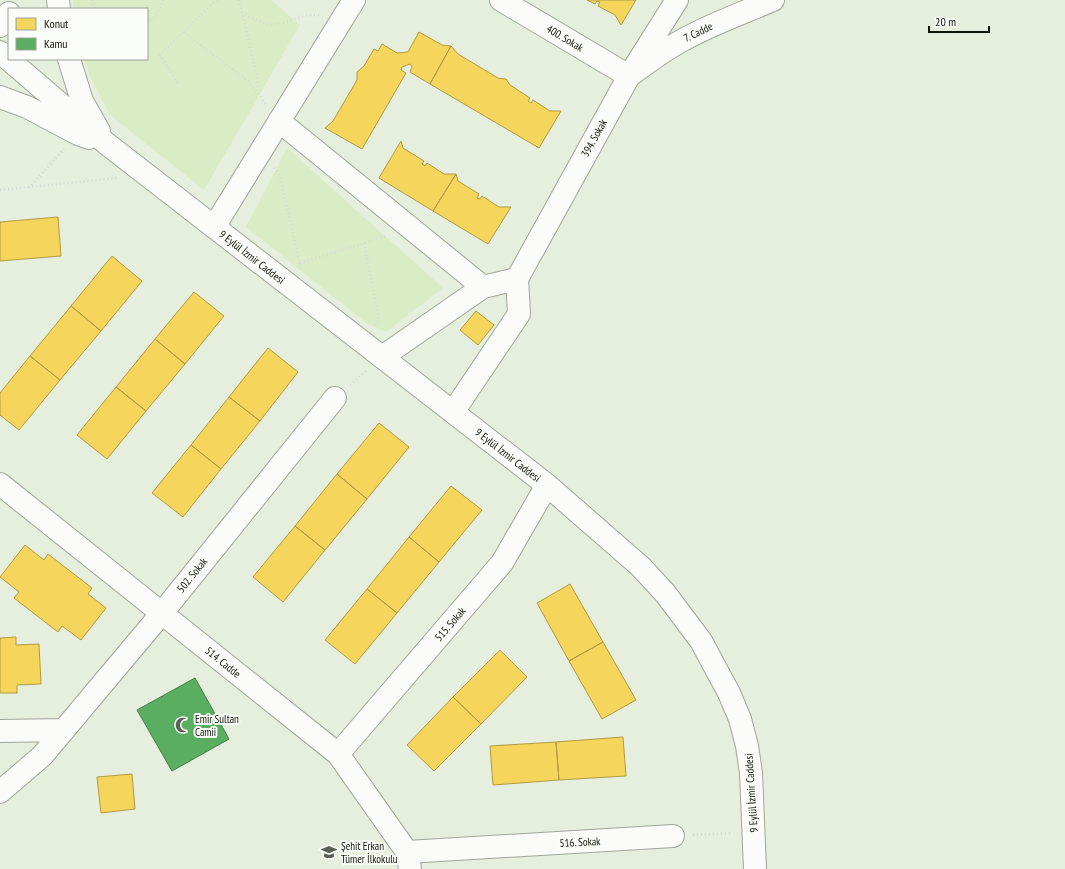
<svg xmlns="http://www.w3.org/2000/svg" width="1065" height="869" viewBox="0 0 1065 869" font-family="'PT Sans Narrow',sans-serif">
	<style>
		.green { fill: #daecc5 }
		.homes { fill: #f6d55c; stroke: #b09b43 }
		.public { fill: #5aae61; stroke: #438047 }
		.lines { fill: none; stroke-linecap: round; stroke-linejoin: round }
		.minor-casing { stroke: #a0a599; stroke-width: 24 }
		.major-casing { stroke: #a0a599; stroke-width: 24 }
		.path { stroke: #d7dad5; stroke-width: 2.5; stroke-dasharray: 1 3; stroke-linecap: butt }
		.minor { stroke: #fbfcfa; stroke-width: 22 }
		.major { stroke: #fbfcfa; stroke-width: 22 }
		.labels { text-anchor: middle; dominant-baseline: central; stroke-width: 4; stroke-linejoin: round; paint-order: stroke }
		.street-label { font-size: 11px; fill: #0e1309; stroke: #fbfef8 }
		.poi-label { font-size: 11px; fill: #0e1309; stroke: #fbfef8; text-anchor: start }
	</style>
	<rect width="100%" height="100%" fill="#e6eede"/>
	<path class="green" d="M73,0H271L300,25L204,190L110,115L90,77L85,59H147V9H74Z
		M287,148L443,288L386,332L369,325L246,227Z"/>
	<path class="homes" d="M587,0H636L621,25L615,15L598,6L600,2L597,1L595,4Z
		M419,32L442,45L451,46L430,84L410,72L412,67L410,64L402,67L401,70L406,73L362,149L325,128L333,121L357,80V72L364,66L374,49L378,51L382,44L397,53L408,52Z
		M451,46L458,54L498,78L506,79L510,85L530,98L528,101L531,103L533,100L550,111H561L539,148L430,84Z
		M401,141L403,148L424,161L422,164L425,166L427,163L444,174H456L433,211L379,178Z
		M456,174L458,181L479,194L477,198L480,199L482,196L499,207H511L488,244L433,211Z
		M58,217L61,256L0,261V222Z
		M112,256L142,281L101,331L71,306Z
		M194,292L224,316L185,364L155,339Z
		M71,306L101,331L60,380L30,356Z
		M476,311L494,325L478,345L460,330Z
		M155,339L185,364L146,411L116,387Z
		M268,348L298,372L260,421L229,397Z
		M30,356L60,380L19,430L0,415V393Z
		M116,387L146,411L107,459L77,435Z
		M229,397L260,421L221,469L191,445Z
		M379,423L409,447L367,499L337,474Z
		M191,445L221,469L183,517L152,493Z
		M337,474L367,499L325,550L295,526Z
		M451,486L482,510L439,562L409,537Z
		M295,526L325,550L283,602L253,577Z
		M409,537L439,562L397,613L367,589Z
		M25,545L44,560L48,554L92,588L88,594L106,608L81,640L62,626L58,632L14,598L19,592L0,577Z
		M570,584L603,642L569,661L537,603Z
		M367,589L397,613L355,664L325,640Z
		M16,637V645L39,644L41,684L17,685V693H0V638Z
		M603,642L636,700L602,719L569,661Z
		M500,650L527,677L481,724L453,697Z
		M453,697L481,724L434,771L407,745Z
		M623,737L626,776L559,780L556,742Z
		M556,742L559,780L493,785L490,746Z
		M132,774L135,809L101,813L97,777Z"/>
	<path class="public" d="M195,678L229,739L172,771L137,710Z"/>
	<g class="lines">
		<defs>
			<path id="minor" d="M501,0L629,76C647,63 664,50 683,40C711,24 743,13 773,0
				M279,121L483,287
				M214,227L354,0
				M517,279L629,76L677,0
				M382,357L483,287L517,279L519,314L453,412
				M0,484L338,754L407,852L410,869
				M0,731L64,730
				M338,754L502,563L547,485
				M0,792L42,756L162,613L335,398
				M407,852L673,836"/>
			<path id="major" d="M58,0L59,9
				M0,26L9,13
				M0,52L107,144L547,485L641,567L665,593L701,641L729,693L740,719L747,746L751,773L755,869
				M69,59L82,101L99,131
				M0,97L27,107L78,134L89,138"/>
		</defs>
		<use href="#minor" class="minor-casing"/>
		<use href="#major" class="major-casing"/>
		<path class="path" d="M92,0L95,9
			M217,0L183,32L247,80L266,104
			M239,0L258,81L257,91
			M242,12C250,17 259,22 268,24C285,27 303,11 321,16
			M147,23C155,17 160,10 163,0
			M177,83L160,55L183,32
			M274,168L279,173L300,263L298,265
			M29,188L64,149
			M0,190L117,178
			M364,243L379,320L374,326
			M300,263L387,236
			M350,385L366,371
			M693,835L732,833"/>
		<use href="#minor" class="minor"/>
		<use href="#major" class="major"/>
	</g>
	<defs>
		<symbol id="mosque-bare" viewBox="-9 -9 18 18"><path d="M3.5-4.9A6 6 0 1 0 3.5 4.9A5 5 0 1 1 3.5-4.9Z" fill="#5a6054" stroke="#fbfef8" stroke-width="2.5" paint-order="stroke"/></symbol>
		<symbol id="school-bare" viewBox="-9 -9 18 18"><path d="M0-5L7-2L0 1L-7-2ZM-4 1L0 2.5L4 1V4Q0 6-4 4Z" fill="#5a6054" stroke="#fbfef8" stroke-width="2.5" paint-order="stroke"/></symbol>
	</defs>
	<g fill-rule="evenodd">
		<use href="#mosque-bare" x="172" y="714" width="22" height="22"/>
		<use href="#school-bare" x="318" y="841" width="22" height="22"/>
	</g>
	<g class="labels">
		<g class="street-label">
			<text transform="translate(698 32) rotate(-26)">7. Cadde</text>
			<text transform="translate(565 38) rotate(31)">400. Sokak</text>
			<text transform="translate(594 138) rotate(-61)">394. Sokak</text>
			<text transform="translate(252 257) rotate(38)">9 Eylül İzmir Caddesi</text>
			<text transform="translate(508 455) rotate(38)">9 Eylül İzmir Caddesi</text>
			<text transform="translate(192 575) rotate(-51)">502. Sokak</text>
			<text transform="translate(450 624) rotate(-49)">515. Sokak</text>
			<text transform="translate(223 662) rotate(39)">514. Cadde</text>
			<text transform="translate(751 793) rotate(-94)">9 Eylül İzmir Caddesi</text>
			<text transform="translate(580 842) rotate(-3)">516. Sokak</text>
		</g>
		<g class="poi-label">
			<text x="195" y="719">Emir Sultan<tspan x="195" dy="13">Camii</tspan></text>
			<text x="341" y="846">Şehit Erkan<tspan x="341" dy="13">Tümer İlkokulu</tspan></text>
		</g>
	</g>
	<rect x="8" y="8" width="140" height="52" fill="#fbfef8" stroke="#9ca098"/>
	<rect x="16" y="18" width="20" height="12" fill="#f6d55c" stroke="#9ca098"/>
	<text x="44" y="28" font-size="12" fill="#0e1309">Konut</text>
	<rect x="16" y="38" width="20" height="12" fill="#5aae61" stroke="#9ca098"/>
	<text x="44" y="48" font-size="12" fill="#0e1309">Kamu</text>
	<path d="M929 26v6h60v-6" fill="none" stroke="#0e1309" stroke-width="2"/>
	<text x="935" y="26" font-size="12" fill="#0e1309" stroke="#fbfef8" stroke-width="3" paint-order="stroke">20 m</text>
</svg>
